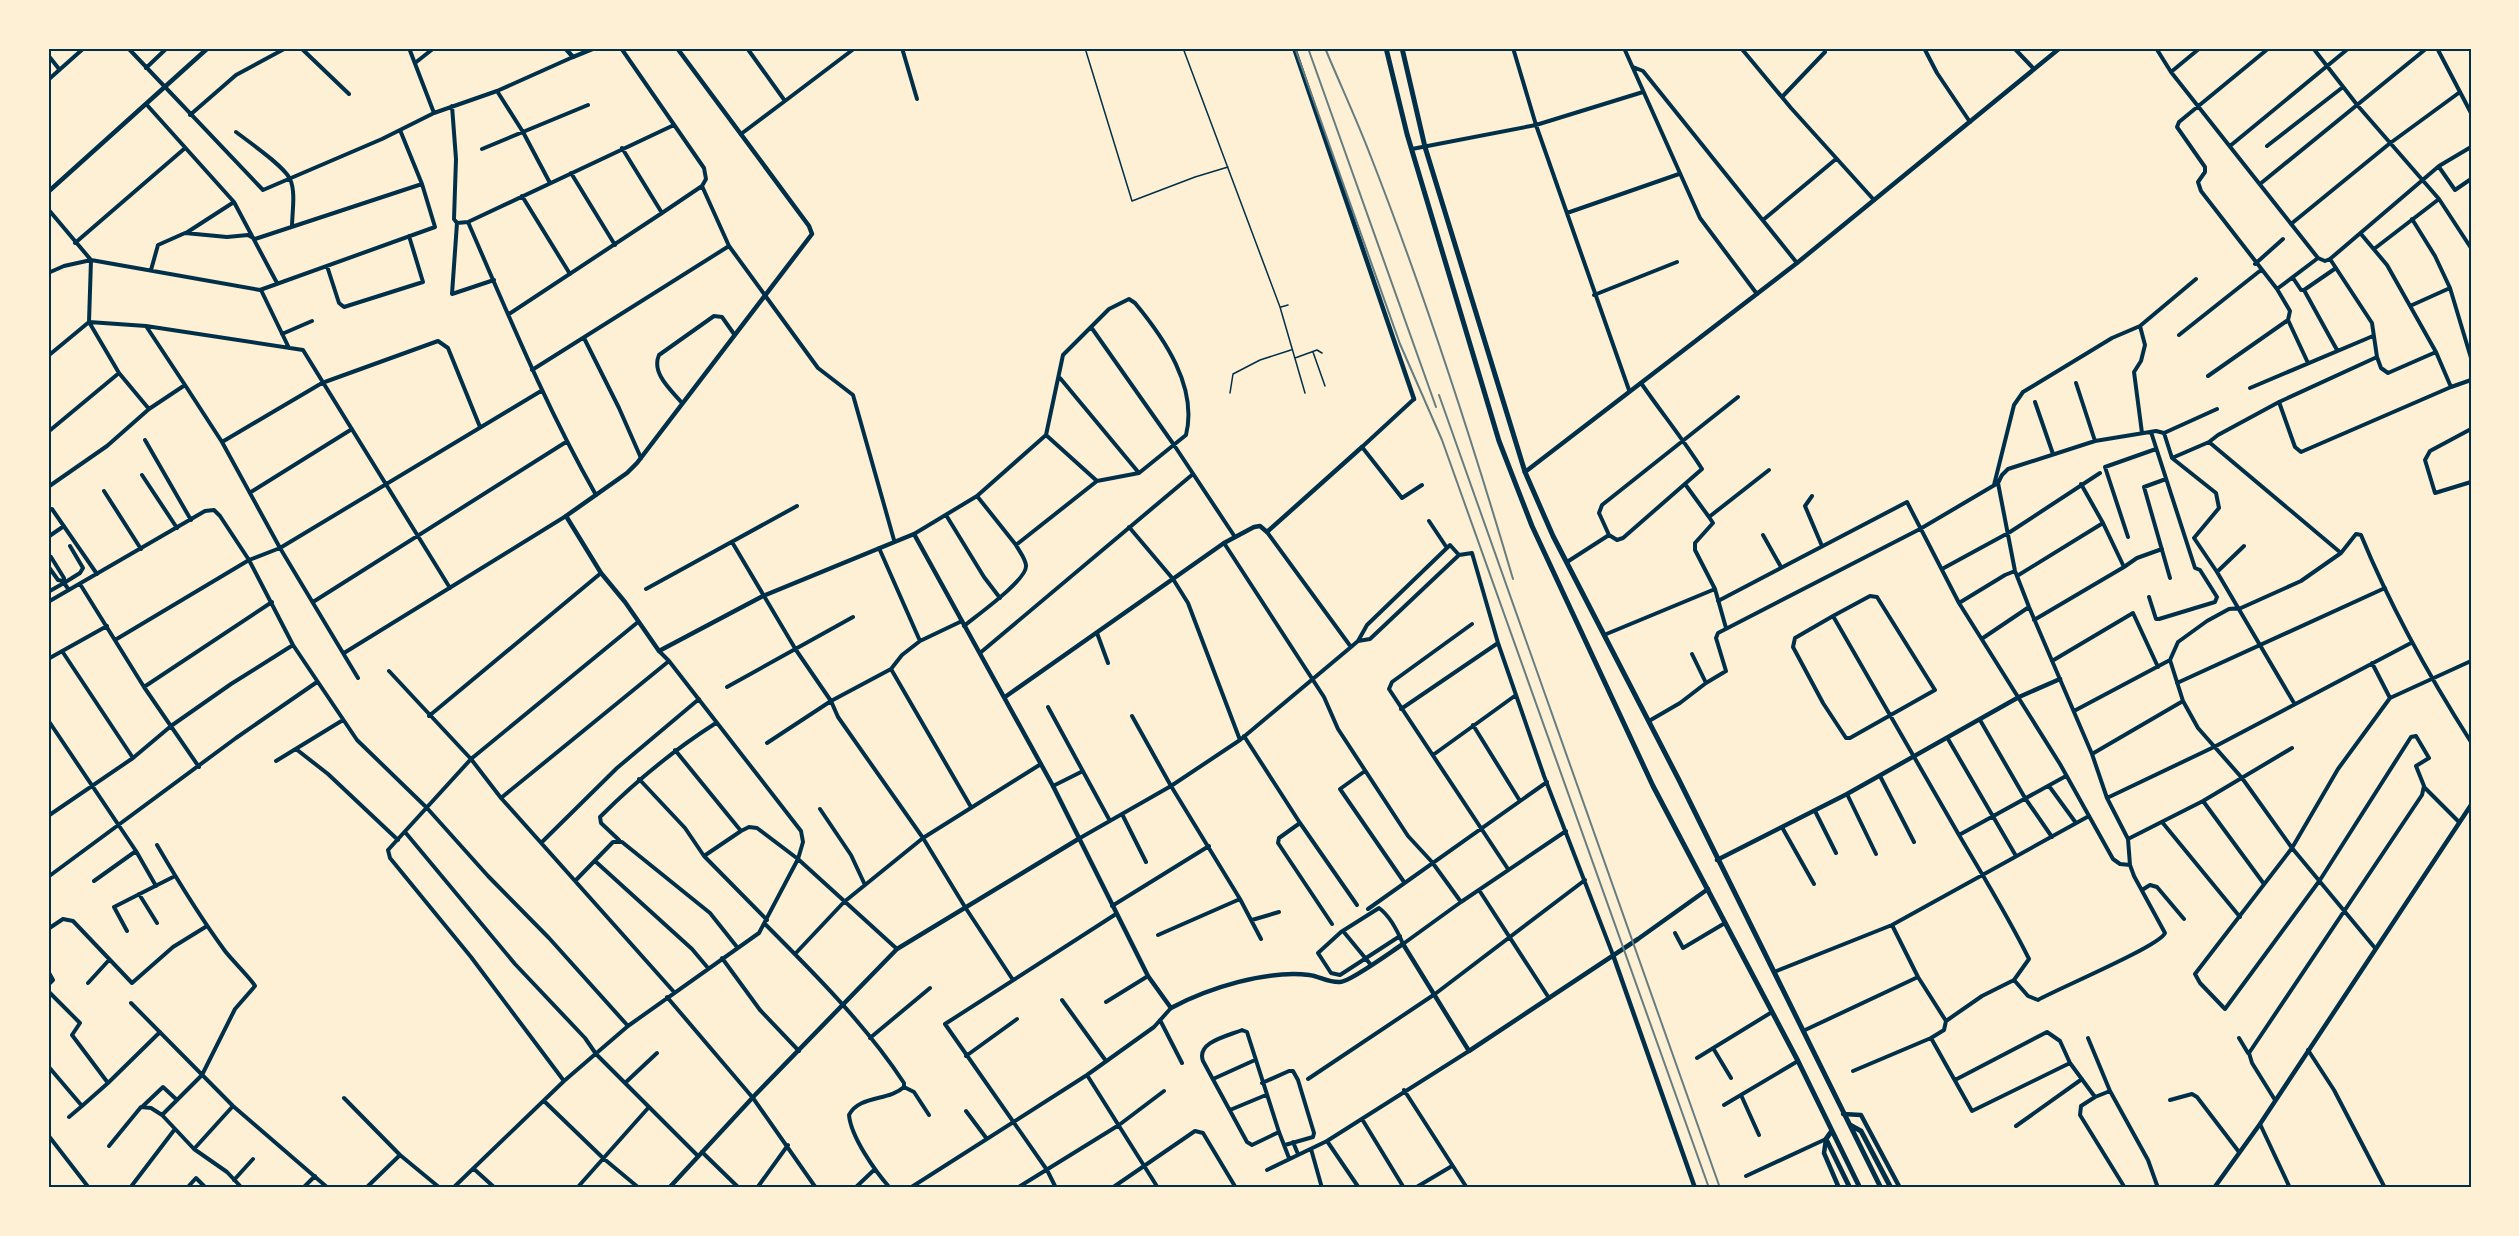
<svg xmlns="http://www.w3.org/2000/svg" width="2519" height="1236" viewBox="0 0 2519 1236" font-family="Roboto,sans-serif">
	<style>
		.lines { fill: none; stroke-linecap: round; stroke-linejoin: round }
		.service { stroke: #003049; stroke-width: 1.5 }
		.minor { stroke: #003049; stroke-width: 4 }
		.tertiary { stroke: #003049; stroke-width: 4.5 }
		.secondary { stroke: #003049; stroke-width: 4.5 }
		.primary { stroke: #003049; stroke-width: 5 }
		.rail { stroke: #657d81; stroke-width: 2 }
		.neatline { fill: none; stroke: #003049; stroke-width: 2 }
	</style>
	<rect width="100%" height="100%" fill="#fdf0d5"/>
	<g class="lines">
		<path class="service" d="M1085,48L1132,201L1195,177L1228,167
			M1183,48L1280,307L1305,393
			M1281,307L1288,305
			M1313,352L1325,386
			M1295,358L1317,350L1322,353
			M1230,393L1233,374L1260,360L1291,350"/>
		<path class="minor" d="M128,48L263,190L382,139L434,113L497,91L573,57
			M301,48L349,94
			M409,48L434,113
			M902,48L917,99
			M1513,48L1536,125L1629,390
			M1624,48L1700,218L1757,294
			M1741,48L1791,108L1874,200
			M1924,48L1937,73L1970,122
			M2014,48L2034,69
			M2156,48L2171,72L2318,258L2325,261L2330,259L2372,323L2377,357
			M2269,48L2179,122L2177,127L2205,167V172L2198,182L2201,191L2277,289L2290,311L2288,320L2308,363
			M2313,48L2358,106L2439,199L2471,248
			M2437,48L2471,113
			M48,55L59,69
			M415,63L434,48
			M1633,67L1643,71L1797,263
			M146,68L167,48
			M2171,72L2200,48
			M48,80L84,48
			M497,91L523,132L550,183
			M1782,97L1825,52
			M785,101L855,48
			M147,105L234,202L277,283
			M452,106L456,159L454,219L457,223L468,222
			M190,115L236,75L286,48
			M236,132C249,142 284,166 290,179C296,192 292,213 292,227
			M741,134L785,101L747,48
			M2230,146L2349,48
			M2267,146L2343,87
			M622,148L662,213
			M482,149L588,105
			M1412,149L1536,125L1643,92
			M2439,167L2455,190L2471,179
			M571,173L615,245
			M2260,184L2427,48
			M702,186L729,246L818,368L853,395L894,540
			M522,196L570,274
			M48,209L91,260L89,322L146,326L303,350L450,588
			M1567,213L1679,174
			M2412,219L2435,256L2450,288L2471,358
			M1763,220L1836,159
			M457,223L452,294L494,280
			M2291,224L2389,144L2460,92
			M186,233L234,202
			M2361,234L2387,265L2436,352
			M75,243L184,149
			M2374,249L2439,199
			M2330,259L2439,166L2471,147
			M2255,264L2283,239
			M327,266L339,303L344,307L423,282L409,236
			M151,270L158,245L185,233L227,237L248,235L255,239L422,184
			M48,273L64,266L91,260L260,290
			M2293,278L2301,290H2304L2337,350
			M2277,289L2318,258
			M260,290L435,227L422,184L400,130
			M261,290L289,348
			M2304,290L2336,268
			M1594,295L1677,262
			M2410,306L2450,288
			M509,314L662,213L702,186L706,179L704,168L621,48
			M146,326L185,385
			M1091,327L1174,445L1235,537
			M282,334L312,321
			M2179,335L2261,270
			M584,338L619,408L641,458
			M48,356L89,322L119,373L149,409
			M532,370L729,246
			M2208,376L2288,320
			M1060,378L1139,473
			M2076,383L2095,441
			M2250,388L2373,336
			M1414,399L1362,447L1402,498L1422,485
			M2035,402L2053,454
			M2279,402L2295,447L2301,452L2451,387
			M682,403C671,390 651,373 659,355L714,316L722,317L734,334
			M2471,429L2430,451L2425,460L2435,493L2471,482
			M48,432L119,373
			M2142,433L2134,372L2141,361L2145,345L2140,326L2196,279
			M2164,433L2217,409
			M145,440L191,520
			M222,442L322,383L438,341L448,348L480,427
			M2209,442L2341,553L2301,581L2241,608L2229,609L2207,621L2178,642L2170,660L2183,701L2198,728L2242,778L2292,848L2375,948
			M2172,458L2216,493L2219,508L2194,538L2217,572L2294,703
			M142,475L177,528
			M2166,479L2144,487L2170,578
			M1685,484L1709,517L1769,470
			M2081,484L2103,523
			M1994,485L2014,405L2023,392L2112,338L2140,326
			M48,487L107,446L149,409L185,385L222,442L280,548L358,678
			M104,491L141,549
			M251,492L352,429
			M596,495C546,407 508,314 468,222L674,125
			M977,496L1016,545L1097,481
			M1812,496L1805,506L1822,546
			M52,509L97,574
			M946,515L984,577L1000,598
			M1709,517L1713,523L1695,543V550L1715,589L1726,628
			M1429,521L1447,548
			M1129,527L1173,579L1188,603L1240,740
			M1267,532L1351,647
			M914,534L977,496L1046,435L1063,355L1109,309L1129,299L1135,303C1164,338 1198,387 1186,435L1139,473L1097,481L1046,435
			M1609,535L1617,540L1623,538L1702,469C1683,439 1661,412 1641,383
			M1609,535L1599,513L1602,505L1738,397
			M1763,535L1781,567
			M48,537L64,526
			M2128,537L2105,467L2156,449
			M732,542L796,650L831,701L838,717L923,838L965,907L1013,980
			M1224,543L1324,697L1338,729L1408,836L1432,862L1461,902
			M879,548L920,641
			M2341,553L2356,534L2361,535C2391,608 2429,676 2471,742
			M1459,555L1472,553L1498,643L1544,776L1613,955
			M48,556L51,557L64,578V583L48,592
			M1567,562L1609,535
			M48,566L58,580L63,581
			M2124,567L2137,558L2162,549
			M1942,569L2010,532L2100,473
			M2217,572L2244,546
			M2017,576L2103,523L2124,567L2034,620
			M80,584L144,687L199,767
			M646,589L797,506
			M69,590L64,583L80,573L83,568L70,546
			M2149,597L2156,619H2159L2215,602L2217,597L2200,570L2195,568L2151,432
			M1718,601L1907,502L1959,603L2060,764L2113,859L2120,864L2130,865
			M48,602L205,511L214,510L220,516L249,560L293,645L357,740L427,808L488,876L549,938L628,1026
			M313,602L566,442
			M1959,603L2005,575L2015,571
			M1833,616L1795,638L1793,647L1823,703L1846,738H1850L1935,690L1877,597L1870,596L1833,616C1875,689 1917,762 1959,835C1983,876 2008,916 2029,959L2014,980
			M1472,624L1392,682L1389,689L1508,869
			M964,626C976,616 1027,580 1026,566C1026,559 1019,551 1016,545
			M1097,633L1108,663
			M1604,635L1715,589
			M1983,638L2029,607
			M115,640L249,560L280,548L541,391
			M62,651L133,758
			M344,653L566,516
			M980,653L1193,474
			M1692,654L1706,683
			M48,659L107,626
			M2052,661L2133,613L2158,667
			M891,669L971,807
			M389,671L471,759L501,798L674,992
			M2177,683L2385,588
			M144,687L272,602
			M727,687L853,617
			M2390,698L2471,661
			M1048,707L1110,821
			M1401,709L1498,643
			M2074,711L2170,660
			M429,716L601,573
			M1132,716L1171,786L1240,899L1261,939
			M48,720L136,851L156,886
			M1980,720L2025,798L2052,837
			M1649,721L1680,703L1706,683L1726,671L1716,638L1718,633L1920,529L1998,483
			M1473,725L1520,801
			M1244,736L1300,823L1357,905
			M1948,739L2016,856
			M767,743L831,701L891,669L902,655L920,641L962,621
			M296,749L328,774L398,840
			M675,750L741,831L704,856
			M2092,754L2183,701
			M1433,755L1516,695
			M276,761L343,720
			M1365,771L1340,789L1404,882
			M1880,776L1914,842
			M639,779L685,828L704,856L767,920
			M1053,786L1081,772
			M2049,786L2076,823
			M2424,787L2459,822
			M1847,794L1876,854
			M501,798L669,661
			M2107,798L2214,747L2411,643
			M2203,801L2264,884
			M820,809L851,855L865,885
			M1815,811L1836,853
			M1122,814L1146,862
			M48,816L133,758L171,726L231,684L293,645
			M2162,822L2240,917
			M1300,823L1279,838L1278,843L1332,924
			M1783,829L1814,884
			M741,831L749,827L757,828L798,859L897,949
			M405,832L515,964L585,1038L596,1054L698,1156
			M1959,835L2066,776
			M1080,838L1171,786L1240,740L1351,647L1358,641L1367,625L1450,545L1459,555L1370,639L1358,641
			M2128,839L2203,801L2292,748
			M619,840L601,823L600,817C637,780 672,751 716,723
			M542,842L617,768L699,699
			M157,845C178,881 200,917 225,951C231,959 253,981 255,986L235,1009L202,1075L162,1115L194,1149L233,1106
			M595,861L692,949L708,968
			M48,877L236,738L317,682
			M576,880L613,842H622L710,913L737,947
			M94,881L136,851
			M1479,890L1549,998
			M2142,890L2150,885L2157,887L2184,919
			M139,894L157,923
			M1112,906L1209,846
			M1368,909L1547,782
			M1252,920L1279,912
			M765,924C814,973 866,1025 904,1083V1087C889,1101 859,1095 849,1115C851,1137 875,1171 890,1188
			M1892,925L1918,977L1946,1021
			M48,929L63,919L73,921L132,983L173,947L207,926
			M127,931L114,907L175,876
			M1343,931L1371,965
			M1675,933L1683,948L1725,923
			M1158,935L1240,899
			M1400,936L1340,975L1331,973L1318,953L1341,932L1379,908C1390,916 1398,932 1403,944L1461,902L1566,831
			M795,954L844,902L923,838L1041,764
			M722,958L760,1010L799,1051
			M48,971L53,980L48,985
			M1774,972L1892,925L2089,816
			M88,983L109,960
			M48,991L80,1023L72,1035L108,1083L160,1032
			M667,997L753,1098L816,1188
			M1062,1000L1106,1061
			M1106,1002L1148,976
			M131,1003L233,1106L328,1188
			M1160,1020L1182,1063
			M1803,1031L1918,977
			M870,1038L930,988
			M1931,1038L1972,1111L2070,1063L2095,1097L2110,1091L2148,1160L2158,1188
			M2088,1038L2110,1091
			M2239,1038L2248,1053
			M1713,1048L1731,1078
			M2308,1050L2334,1090L2385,1188
			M966,1056L1017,1019
			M1697,1058L1772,1012
			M48,1066L82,1106L69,1117
			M1853,1071L1931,1038L1944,1030L1946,1021L1982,996L2014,980L2028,996L2038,1000C2057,989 2160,946 2165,933L2134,876L2130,865L2128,839L2107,798L2092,754L2029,607L2015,571L1998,483L2002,475L2008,469L2095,441L2156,431L2164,433L2172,458L2209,442L2218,435L2279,402L2377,357L2381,368L2388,373L2436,352L2451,387L2471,380
			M1087,1075L1158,1188
			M1213,1079L1255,1060
			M1308,1079L1435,994L1585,880
			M1955,1080L2047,1032L2060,1041L2070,1063
			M564,1081L471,957L390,858L388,850L471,759L638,622
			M625,1083L657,1053
			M1262,1083L1289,1071H1293L1298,1080L1314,1133L1313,1137L1285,1145
			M904,1087L914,1092L929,1115
			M1404,1090L1467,1188
			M1741,1095L1759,1135
			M2095,1097L2081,1106L2080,1115L2125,1188
			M344,1098L400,1155L440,1188
			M2170,1100L2192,1094L2197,1097L2239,1152
			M2275,1100L2252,1063L2249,1053L2422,795L2424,786L2416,766L2429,758L2416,736L2411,737L2320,880L2225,1009L2200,983L2195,974L2292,848L2338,769L2390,698L2372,663
			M544,1101L603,1158L639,1188
			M1724,1105L1798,1061
			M82,1106L108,1083
			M143,1106L163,1087L177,1100
			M1230,1110L1266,1095
			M966,1111L987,1139
			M1362,1119L1404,1188
			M2260,1124L2290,1188
			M2016,1126L2082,1079
			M1279,1132L1252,1145L1247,1142L1203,1061C1196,1042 1228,1036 1242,1030L1247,1032L1279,1132L1289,1158
			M48,1135L89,1188
			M1327,1141L1359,1188
			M1293,1142L1298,1154
			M109,1146L141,1107L151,1108L162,1115
			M194,1149L227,1172L242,1188
			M1311,1149L1322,1188
			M702,1152L739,1188
			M474,1169L495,1188
			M1267,1170L1327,1141L1469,1051
			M1746,1176L1826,1139
			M234,1180L253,1159
			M130,1188L175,1129
			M187,1188L196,1178L206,1188
			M303,1188L315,1176
			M366,1188L400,1155
			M453,1188L564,1081L628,1026L759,933L798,859L803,842L801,831L669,661L659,651
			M577,1188L649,1107
			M757,1188L788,1145
			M855,1188L875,1169
			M910,1188L1087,1075L1154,1027L1171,1008
			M1017,1188L1119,1125L1164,1091
			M1056,1188L1047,1170L945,1024L1116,914
			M1112,1188L1195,1131L1203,1133L1236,1188
			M1415,1188L1452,1166"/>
		<path class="tertiary" d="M565,48L573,57L595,48
			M677,48L809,226L812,234L637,463L627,473L566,516L601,573L625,602L659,651L763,596L914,534L1053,786L1148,976L1171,1008C1208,988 1266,970 1309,975C1319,976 1329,983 1340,982C1350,982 1392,951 1403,944L1469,1051L1638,939L1708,889
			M1294,48L1414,399
			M48,192L208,48
			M1525,472L1797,263L2060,48
			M1005,697L1224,543L1254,527L1260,526L1267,532L1362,447
			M1717,860L1847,794L2019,697L2060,679
			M1613,955L1695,1188
			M1843,1114L1861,1115L1900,1188
			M1826,1139L1824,1153L1839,1188
			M669,1188L755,1095L897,949L1080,838"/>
		<path class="secondary" d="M2214,1188L2260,1124L2471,805"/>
		<path class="primary" d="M1386,48L1407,134L1499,441L1532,526L1653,786L1798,1061L1860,1188
			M1402,48L1425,147L1525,472L1553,536L1679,780L1881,1188
			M1850,1125L1861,1131L1891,1188
			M1831,1132L1826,1139L1850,1188"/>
		<path class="rail" d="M1295,48L1400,344L1442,440L1709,1188
			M1308,48L1436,407
			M1325,48C1340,84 1357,120 1371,157C1425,295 1471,437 1513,579
			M1439,395L1720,1188"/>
	</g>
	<rect width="2519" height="1236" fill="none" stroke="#fdf0d5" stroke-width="99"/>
	<rect x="50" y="50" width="2420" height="1136" class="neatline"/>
</svg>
